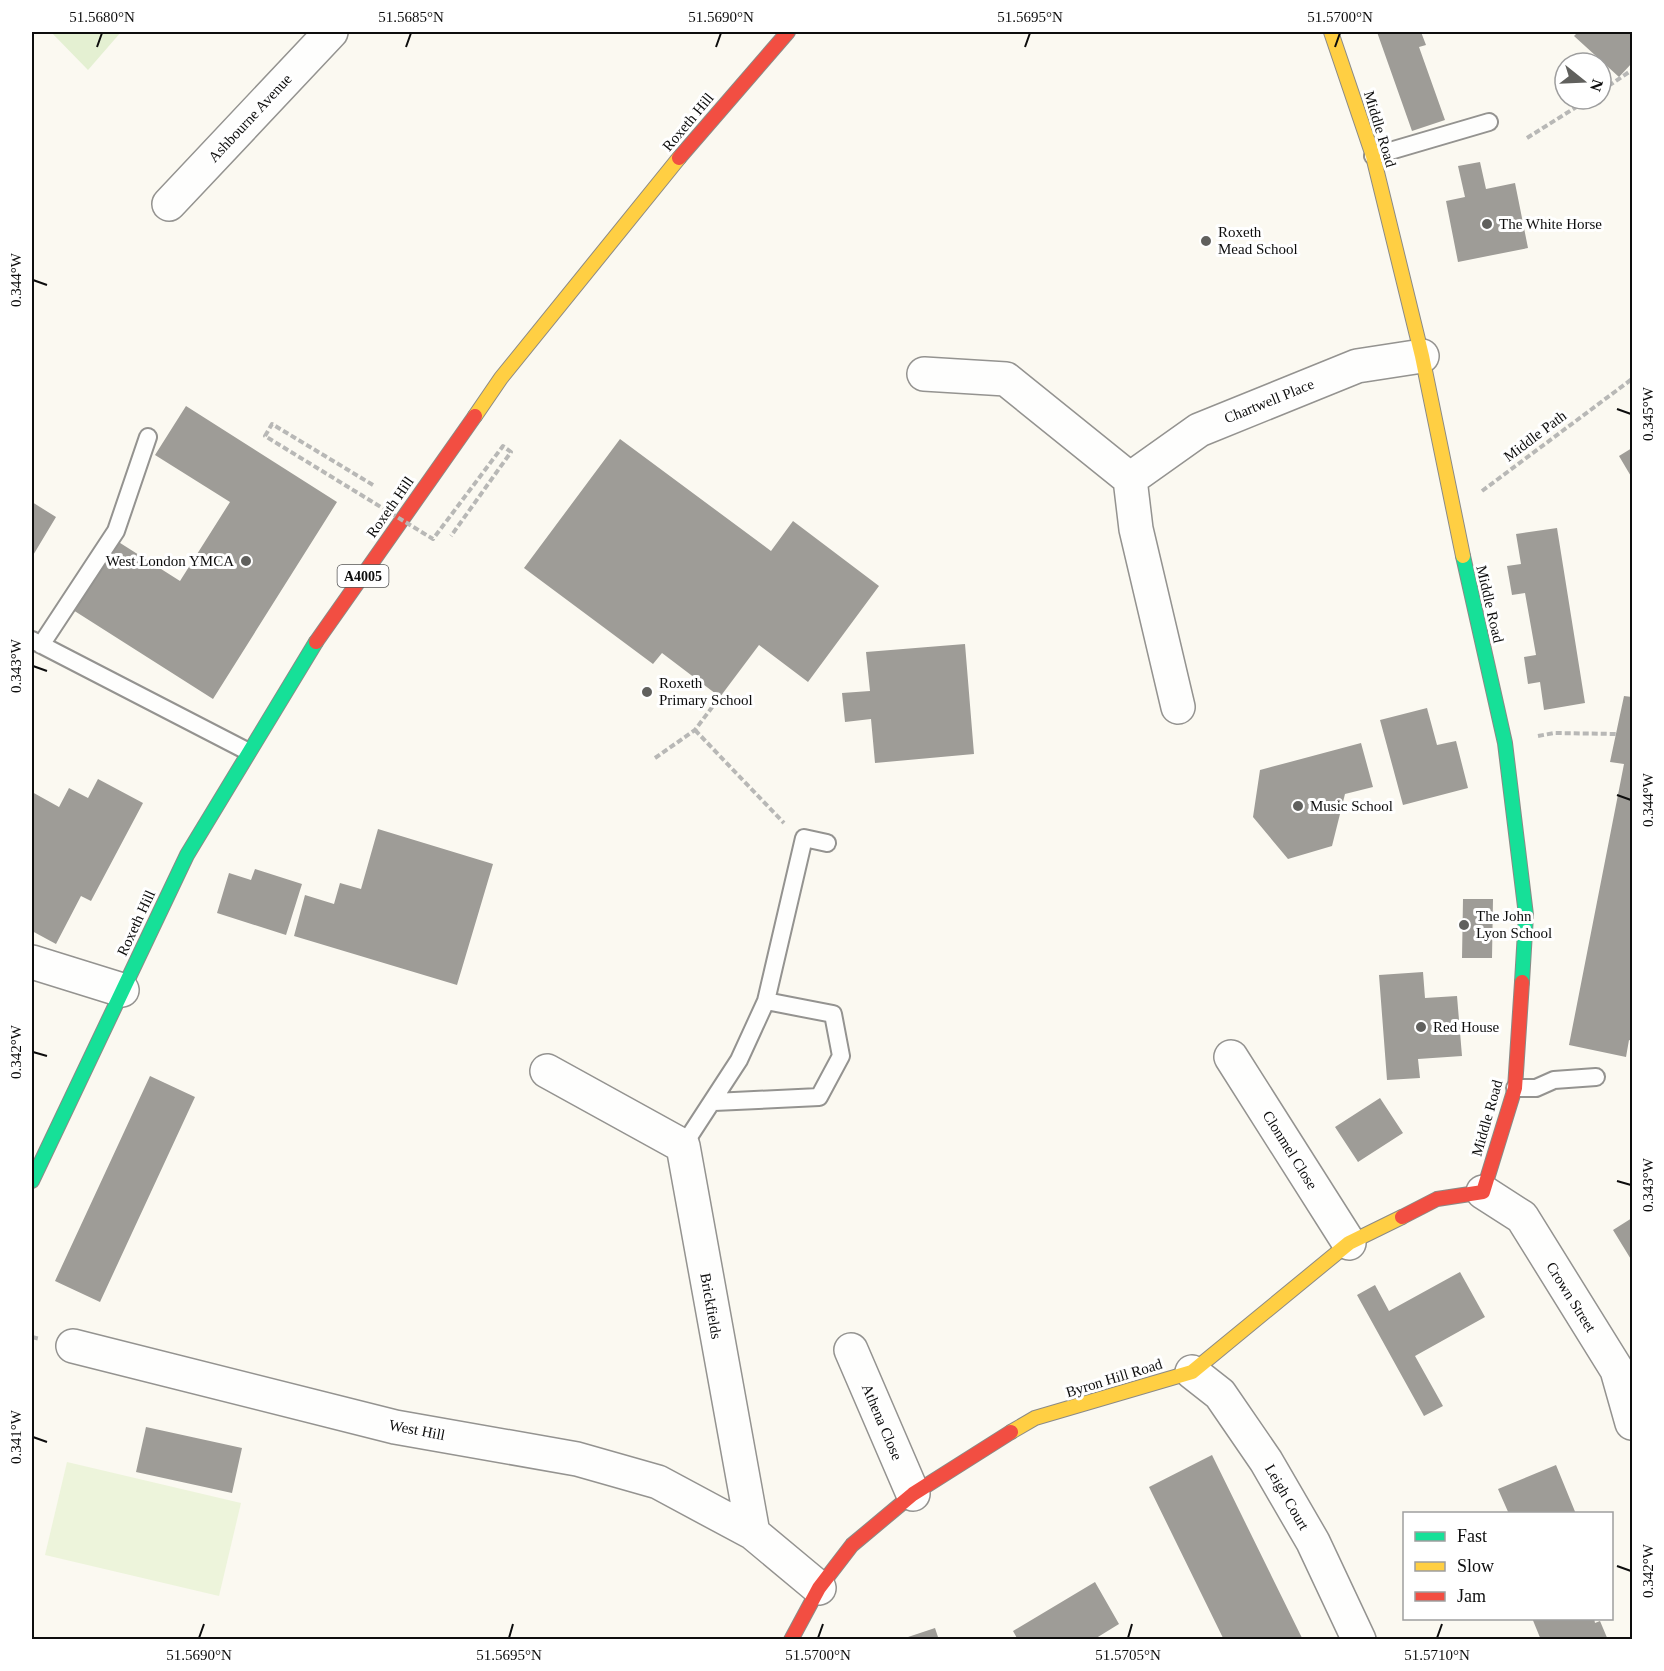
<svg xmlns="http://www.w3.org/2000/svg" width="1664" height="1671" viewBox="0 0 1664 1671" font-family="'Times New Roman',serif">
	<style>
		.green { fill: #e4f0d2 }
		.pitch { fill: #edf4db }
		.building { fill: #9e9c97 }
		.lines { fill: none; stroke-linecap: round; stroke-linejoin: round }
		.lane-casing { stroke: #949390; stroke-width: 20 }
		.street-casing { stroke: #949390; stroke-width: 36 }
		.fast-casing { stroke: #8b8a86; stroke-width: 16 }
		.slow-casing { stroke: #8b8a86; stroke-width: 16 }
		.jam-casing { stroke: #8b8a86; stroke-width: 16 }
		.path { stroke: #b8b8b6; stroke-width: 4; stroke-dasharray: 6 3; stroke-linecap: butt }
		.lane { stroke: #fefefd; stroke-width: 16 }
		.street { stroke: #fefefd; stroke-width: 33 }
		.fast { stroke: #16e098; stroke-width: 14 }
		.slow { stroke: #ffcf43; stroke-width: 14 }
		.jam { stroke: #f24e42; stroke-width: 14 }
		.path-bridge { stroke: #b8b8b6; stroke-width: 4; stroke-dasharray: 6 3; stroke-linecap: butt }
		.ticks { fill: none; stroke: #0d0d0d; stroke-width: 2 }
		.poi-dot { fill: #60605d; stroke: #fff; stroke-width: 2 }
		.labels { text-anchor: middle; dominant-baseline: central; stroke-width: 6; stroke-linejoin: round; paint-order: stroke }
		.shield { fill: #fff; stroke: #565656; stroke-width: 1.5 }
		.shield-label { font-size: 14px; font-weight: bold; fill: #0d0d0d }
		.street-label { font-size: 15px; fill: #0d0d0d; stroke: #fff }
		.poi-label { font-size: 15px; fill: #0d0d0d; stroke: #fff; text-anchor: start }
		.neatline { fill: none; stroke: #0d0d0d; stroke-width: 2 }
		.ticks-label { font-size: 15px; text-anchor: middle; fill: #0d0d0d }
	</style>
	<rect width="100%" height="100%" fill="#fbf9f1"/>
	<path class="green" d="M51,32H121L88,70Z"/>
	<path class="pitch" d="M67,1462L241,1503L219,1596L45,1555Z"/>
	<path class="building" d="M1377,32H1421L1426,45L1419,47L1445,120L1412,131Z
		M1578,32H1632V63L1619,77L1574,36Z
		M1480,162L1486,189L1515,183L1528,248L1458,262L1446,201L1465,197L1458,166Z
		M186,406L337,502L213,699L73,610L117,541L180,581L230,502L155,455Z
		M620,439L771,551L793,521L879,586L808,682L759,645L720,697L662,653L653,664L524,568Z
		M1632,448V478L1619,456Z
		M32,502L56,517L32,557Z
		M1557,528L1585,703L1544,710L1540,682L1528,684L1524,657L1536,655L1525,593L1512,595L1507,566L1521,564L1516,534Z
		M965,644L974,754L875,763L871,719L845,722L842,693L870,691L866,652Z
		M1624,696L1632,697V1041L1629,1040L1626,1057L1569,1045L1624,764L1610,762Z
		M1427,708L1437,745L1456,741L1468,788L1403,805L1380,720Z
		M1361,743L1373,787L1345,794L1332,846L1288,859L1253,817L1260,770Z
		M98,779L143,803L91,901L81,896L56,944L32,931V792L59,807L69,788L88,798Z
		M378,829L493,864L457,985L294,936L305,895L334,904L340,883L361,889Z
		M255,869L302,884L286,935L217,913L229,873L251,880Z
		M1463,899H1493L1492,958H1462Z
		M1423,972L1425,998L1457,996L1462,1056L1418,1059L1420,1078L1387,1080L1379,975Z
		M150,1076L195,1097L100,1302L55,1281Z
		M1380,1098L1403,1133L1358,1162L1335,1127Z
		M1632,1218V1261L1613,1230Z
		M1460,1272L1485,1317L1415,1356L1443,1406L1424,1416L1357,1295L1375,1285L1389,1311Z
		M146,1427L242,1448L232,1493L136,1472Z
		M1212,1455L1303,1640H1224L1149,1487Z
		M1556,1465L1576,1514H1509L1498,1489Z
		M1095,1582L1119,1624L1093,1640H1018L1013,1631Z
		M1532,1618H1594L1595,1623L1600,1621L1608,1640H1541Z
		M935,1628L939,1640H902V1639Z"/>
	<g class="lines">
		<defs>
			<path id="lane" d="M1373,156L1489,122
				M32,640L247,751
				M41,645L116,531L148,437
				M1515,1088H1536L1554,1080L1596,1077
				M714,1102L819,1097L841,1056L833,1014L766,1001
				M683,1146L739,1060L766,1001L804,838L827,843"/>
			<path id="street" d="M169,204L331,32
				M924,374L1006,379L1130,479
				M1178,707L1136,529L1130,479L1199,430L1357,366L1422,356
				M32,962L122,990
				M1231,1057L1349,1243
				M547,1071L683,1146L753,1533L819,1588
				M1483,1192L1522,1217L1617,1370L1632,1423
				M73,1346L395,1427L577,1459L658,1482L753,1533
				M851,1350L913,1494
				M1192,1372L1220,1394L1266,1461L1313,1542L1359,1640"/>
			<path id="fast" d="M1463,556L1505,743L1526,915L1522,982
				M32,1181L187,855L316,642"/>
			<path id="slow" d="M1331,32L1373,156L1422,356L1463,556
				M475,416L501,378L679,158
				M1011,1432L1035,1418L1192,1372L1349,1243L1402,1217"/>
			<path id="jam" d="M679,158L788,32
				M316,642L475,416
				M1402,1217L1437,1199L1483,1192L1515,1088L1522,982
				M791,1640L819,1588L852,1545L913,1494L1011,1432"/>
		</defs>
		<use href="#lane" class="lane-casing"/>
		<use href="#street" class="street-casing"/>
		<use href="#fast" class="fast-casing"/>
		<use href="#slow" class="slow-casing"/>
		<use href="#jam" class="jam-casing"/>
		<path class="path" d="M1601,91L1632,70
			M1527,138L1589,99
			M1482,491L1632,379
			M695,730L784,823
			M1538,736L1554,733L1616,734
			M655,758L695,730L713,706
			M32,1337L40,1339"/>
		<use href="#lane" class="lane"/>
		<use href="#street" class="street"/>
		<use href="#fast" class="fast"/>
		<use href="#slow" class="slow"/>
		<use href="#jam" class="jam"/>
		<path class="path-bridge" d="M373,485L272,424L265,436L433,539L503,446L511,452L451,536"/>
	</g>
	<path class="ticks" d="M97,47L102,33M406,47L411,33M716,47L721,33M1025,47L1030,33M1335,47L1340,33M33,280L47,285M1617,409L1631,414M33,666L47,671M1617,795L1631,800M33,1052L47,1056M1617,1181L1631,1185M33,1437L47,1442M1617,1566L1631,1571M199,1638L204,1624M509,1638L513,1624M818,1638L823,1624M1128,1638L1132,1624M1437,1638L1442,1624"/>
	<g class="poi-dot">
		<circle cx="1487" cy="224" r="6"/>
		<circle cx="1206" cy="241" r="6"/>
		<circle cx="246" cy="561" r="6"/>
		<circle cx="647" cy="692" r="6"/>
		<circle cx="1298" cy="806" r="6"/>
		<circle cx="1464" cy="925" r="6"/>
		<circle cx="1421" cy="1027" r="6"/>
	</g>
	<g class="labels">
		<rect class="shield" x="337.5" y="565" width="51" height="22" rx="4.5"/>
		<g class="shield-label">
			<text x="363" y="576">A4005</text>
		</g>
		<g class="street-label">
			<text transform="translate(250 118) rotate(-47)">Ashbourne Avenue</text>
			<text transform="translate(688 122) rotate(-50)">Roxeth Hill</text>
			<text transform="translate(1380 129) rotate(73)">Middle Road</text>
			<text transform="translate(1269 401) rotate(-22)">Chartwell Place</text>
			<text transform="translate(1535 436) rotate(-37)">Middle Path</text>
			<text transform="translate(390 507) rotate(-55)">Roxeth Hill</text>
			<text transform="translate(1490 604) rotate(77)">Middle Road</text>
			<text transform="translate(136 923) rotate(-65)">Roxeth Hill</text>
			<text transform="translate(1487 1118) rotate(-74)">Middle Road</text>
			<text transform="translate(1290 1150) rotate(58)">Clonmel Close</text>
			<text transform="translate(1571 1297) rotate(58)">Crown Street</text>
			<text transform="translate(711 1306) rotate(80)">Brickfields</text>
			<text transform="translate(1114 1378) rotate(-17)">Byron Hill Road</text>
			<text transform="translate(882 1422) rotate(67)">Athena Close</text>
			<text transform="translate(417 1430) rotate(11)">West Hill</text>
			<text transform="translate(1287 1497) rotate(60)">Leigh Court</text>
		</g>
		<g class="poi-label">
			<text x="1499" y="224">The White Horse</text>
			<text x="1218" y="232">Roxeth<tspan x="1218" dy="17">Mead School</tspan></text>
			<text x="234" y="561" text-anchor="end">West London YMCA</text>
			<text x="659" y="683">Roxeth<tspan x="659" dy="17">Primary School</tspan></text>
			<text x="1310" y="806">Music School</text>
			<text x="1476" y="916">The John<tspan x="1476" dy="17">Lyon School</tspan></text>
			<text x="1433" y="1027">Red House</text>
		</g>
	</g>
	<rect width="1664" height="1671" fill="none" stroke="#ffffff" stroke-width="66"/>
	<rect x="1403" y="1512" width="210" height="108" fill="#ffffff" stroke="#9e9e9e" stroke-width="1.5"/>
	<rect x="1415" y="1532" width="30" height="9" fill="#16e098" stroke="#9e9e9e" stroke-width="1.5"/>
	<text x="1457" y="1542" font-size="18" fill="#0d0d0d">Fast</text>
	<rect x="1415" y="1562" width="30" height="9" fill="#ffcf43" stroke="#9e9e9e" stroke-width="1.5"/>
	<text x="1457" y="1572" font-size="18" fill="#0d0d0d">Slow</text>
	<rect x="1415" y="1592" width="30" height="9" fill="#f24e42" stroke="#9e9e9e" stroke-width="1.5"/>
	<text x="1457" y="1602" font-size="18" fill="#0d0d0d">Jam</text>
	<g transform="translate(1583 81) rotate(108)"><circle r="28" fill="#ffffff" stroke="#9e9e9e" stroke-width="1.5"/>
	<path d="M0-4.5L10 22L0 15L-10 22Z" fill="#60605d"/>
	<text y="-9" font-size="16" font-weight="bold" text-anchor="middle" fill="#0d0d0d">N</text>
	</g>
	<rect x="33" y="33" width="1598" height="1605" class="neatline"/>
	<g class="ticks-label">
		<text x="102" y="22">51.5680°N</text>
		<text x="411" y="22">51.5685°N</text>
		<text x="721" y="22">51.5690°N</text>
		<text x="1030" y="22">51.5695°N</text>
		<text x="1340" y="22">51.5700°N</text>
		<text transform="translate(16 280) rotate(-90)" y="5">0.344°W</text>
		<text transform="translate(1648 414) rotate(-90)" y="5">0.345°W</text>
		<text transform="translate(16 666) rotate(-90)" y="5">0.343°W</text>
		<text transform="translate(1648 800) rotate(-90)" y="5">0.344°W</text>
		<text transform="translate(16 1052) rotate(-90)" y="5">0.342°W</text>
		<text transform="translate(1648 1185) rotate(-90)" y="5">0.343°W</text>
		<text transform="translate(16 1437) rotate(-90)" y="5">0.341°W</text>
		<text transform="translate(1648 1571) rotate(-90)" y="5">0.342°W</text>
		<text x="199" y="1660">51.5690°N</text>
		<text x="509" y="1660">51.5695°N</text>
		<text x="818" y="1660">51.5700°N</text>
		<text x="1128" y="1660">51.5705°N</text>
		<text x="1437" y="1660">51.5710°N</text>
	</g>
</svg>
